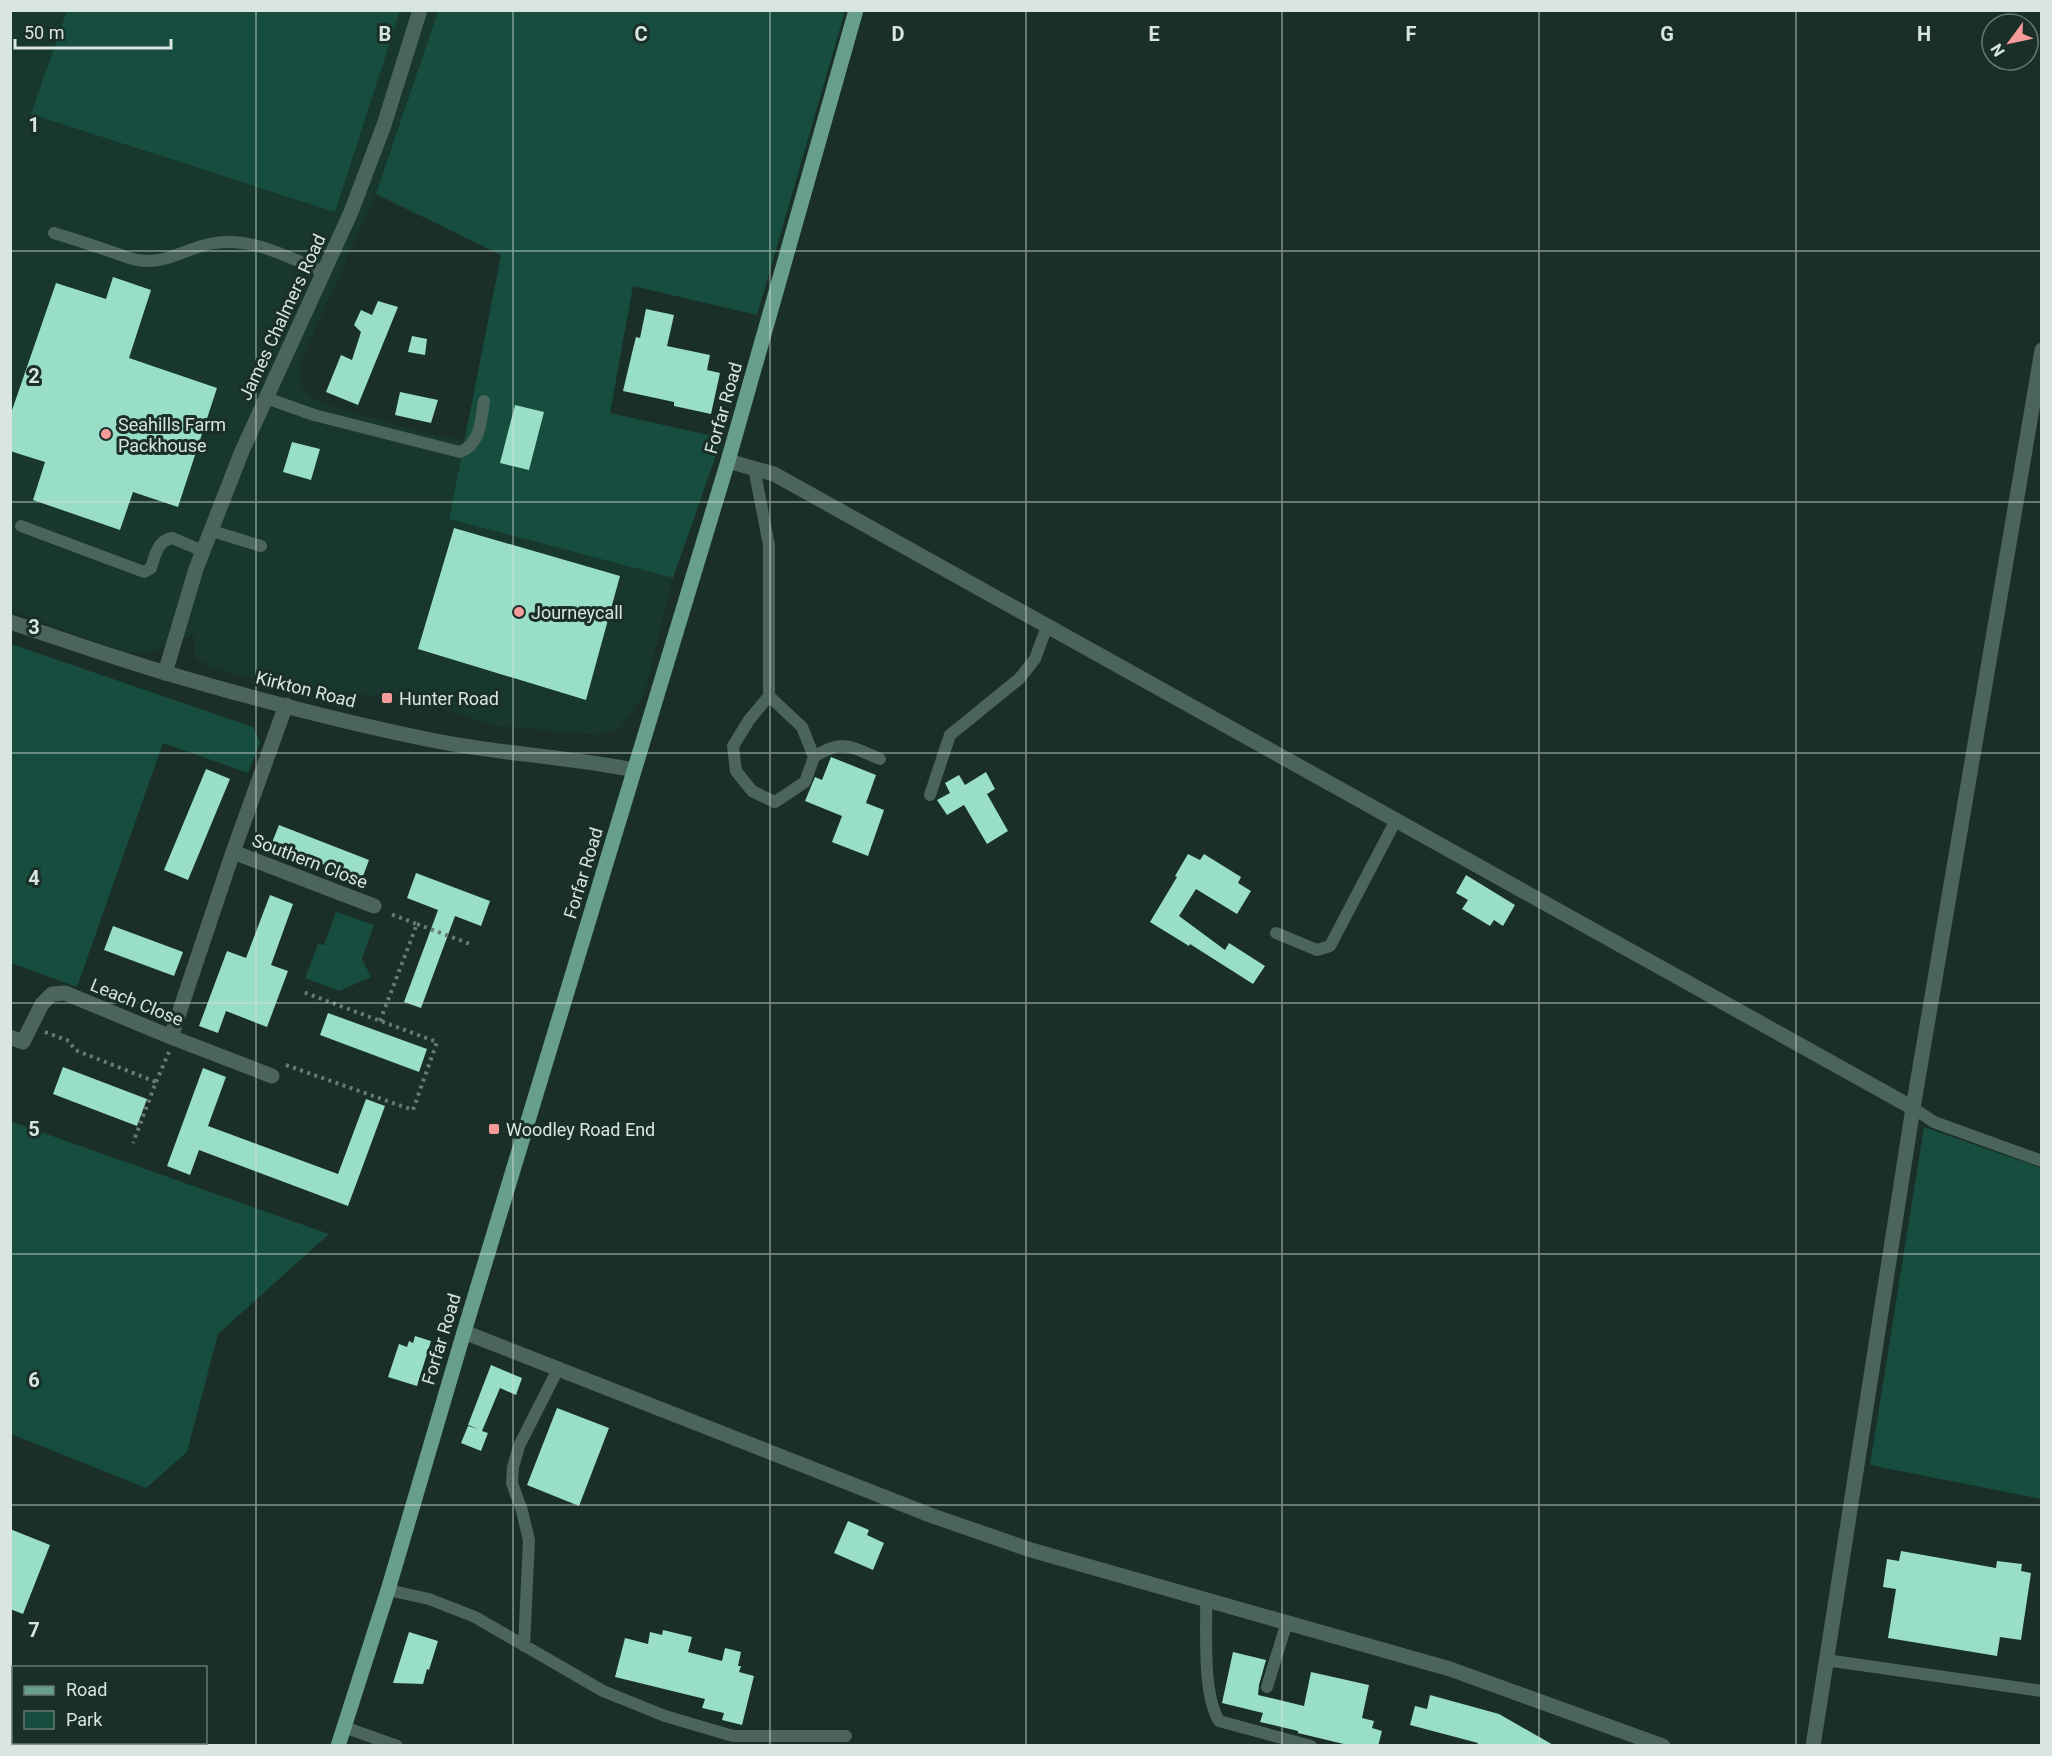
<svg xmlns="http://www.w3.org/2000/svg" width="2052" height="1756" viewBox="0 0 2052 1756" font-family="Roboto,sans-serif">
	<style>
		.built { fill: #18372d }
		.green { fill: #174d3e }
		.building { fill: #99dec6 }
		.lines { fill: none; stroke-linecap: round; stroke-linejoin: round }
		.path { stroke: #687a74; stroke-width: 4; stroke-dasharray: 3 4.5; stroke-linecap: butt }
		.service { stroke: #4b655b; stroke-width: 12 }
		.minor { stroke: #4b655b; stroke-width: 15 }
		.tertiary { stroke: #4b655b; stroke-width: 15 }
		.primary { stroke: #679f8b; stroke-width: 15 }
		.grid { fill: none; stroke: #d8e5e0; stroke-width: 1.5; stroke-opacity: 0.55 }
		.poi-dot { fill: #f59b9a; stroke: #1a2f28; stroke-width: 2 }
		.labels { text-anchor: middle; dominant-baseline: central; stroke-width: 6; stroke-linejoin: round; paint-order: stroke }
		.street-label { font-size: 18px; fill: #d8e5e0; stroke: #1a2f28 }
		.poi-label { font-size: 18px; fill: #d8e5e0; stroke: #1a2f28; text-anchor: start }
		.grid-label { font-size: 20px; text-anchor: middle; font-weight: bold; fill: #d8e5e0; stroke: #1a2f28; stroke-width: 6; stroke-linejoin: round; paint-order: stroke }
	</style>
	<rect width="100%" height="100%" fill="#1a2f28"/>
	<path class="built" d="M10,11H438L376,194L300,363V384L315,400L336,408L436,436L464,440L449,519L673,578L645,693L619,729L597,735L496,726L404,696L329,694L227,673L209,666L195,658L193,634L152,652H124L11,611Z"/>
	<path class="green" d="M67,11H400L335,212L31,114Z
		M438,11H845L757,315L633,286L610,413L722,438L673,578L449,519L501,255L376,194Z
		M11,644L253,727L260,742L248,773L163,743L77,987L11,963Z
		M336,912L374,925L362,959L371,977L339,991L305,978L318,944L324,945Z
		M10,1121L329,1234L218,1334L187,1452L146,1488L11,1434Z
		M1924,1127L2041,1168V1499L1870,1465Z"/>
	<path class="building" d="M113,277L151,290L129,358L217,388L178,507L133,492L120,530L33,500L45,462L10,451V416L56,283L106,299Z
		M378,301L398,307L358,405L326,392L341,355L352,360L361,332L354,325L361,310L372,315Z
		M646,309L674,315L667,346L710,355L707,370L720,373L711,414L674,406V402L623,391L632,353L636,337L640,338Z
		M412,336L427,339L425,355L408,352Z
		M400,392L438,400L431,423L395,415Z
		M515,405L544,412L529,470L500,463Z
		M292,442L320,449L311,480L283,472Z
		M454,528L620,576L586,700L418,649Z
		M831,757L876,775L866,803L884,810L868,856L832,842L842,816L805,801L815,777L822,780Z
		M206,769L230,779L188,880L164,870Z
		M986,772L995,789L987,794L1008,831L987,844L964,805L947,815L937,800L950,793L945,783L959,775L965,785Z
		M279,825L369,860L362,879L271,845Z
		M1188,854L1200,860L1204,854L1241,877L1238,883L1251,891L1237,914L1196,889L1179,916L1225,950L1229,943L1265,966L1253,984L1190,944L1189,946L1150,922L1177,877L1175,876Z
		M416,873L490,901L481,926L455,916L421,1008L404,1002L438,910L407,898Z
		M1466,875L1515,905L1503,926L1494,920L1490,926L1462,909L1468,900L1456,893Z
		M270,895L293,904L271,965L288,971L267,1027L226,1011L218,1033L199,1026L227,951L246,958Z
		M113,926L183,952L174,976L104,950Z
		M328,1013L427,1049L419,1072L320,1035Z
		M63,1067L147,1099L137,1126L53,1094Z
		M203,1068L226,1077L208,1126L338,1174L366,1099L385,1106L348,1206L199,1150L190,1175L167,1166Z
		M415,1336L431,1341L417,1386L388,1377L399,1344L407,1347L409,1341L413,1343Z
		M491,1365L522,1378L516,1395L500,1388L482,1431L488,1433L481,1451L461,1443L468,1426L478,1429L468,1425Z
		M557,1408L609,1428L579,1506L527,1485Z
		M848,1521L869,1530L867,1535L884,1543L873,1570L834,1553Z
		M10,1529L50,1545L23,1614L10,1609Z
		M1901,1551L1996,1568L1997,1561L2022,1564L2021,1571L2031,1573L2021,1640L2000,1637L1997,1656L1888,1638L1896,1589L1883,1587L1887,1559L1899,1561Z
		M663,1630L692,1637L688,1652L722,1661L725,1648L741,1652L738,1666H741L739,1672L754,1676L742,1725L722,1720L724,1713L702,1708L705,1699L615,1677L625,1638L648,1644L650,1632L662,1635Z
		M409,1632L438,1641L429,1670L427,1669L423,1684L393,1683Z
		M1233,1652L1266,1660L1259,1685L1258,1695L1304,1706L1311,1672L1369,1685L1362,1718L1374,1721L1372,1728L1382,1731L1378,1746H1352L1298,1733V1731L1260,1722L1263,1713L1222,1703Z
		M1430,1695L1499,1714L1555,1746H1476L1478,1743L1410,1725L1415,1706L1427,1709Z"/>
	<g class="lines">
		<path class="path" d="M417,924L470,944
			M380,1021L417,924L388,913
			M45,1032L69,1041L75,1050L156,1082L133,1143
			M286,1065L413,1110L437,1042L303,992
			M156,1082L169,1052"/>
		<path class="service" d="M54,233C73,239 93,245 112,252C120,254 129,259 138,260C164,265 185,249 209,244C250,235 287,257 324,272
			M266,398L314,415L460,452C481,444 481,420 484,401
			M754,468L769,545V696L802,727L814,757L805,782L775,802L752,791L736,771L733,746L749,720L769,696
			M21,526L144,572L151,568C155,556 157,541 172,538L203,551
			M212,531L261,546
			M814,757C843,738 851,747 880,759
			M930,795L950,735L1019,679L1035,659L1047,626
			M1276,933L1317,950L1330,946L1396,820
			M1913,1108L1934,1122L2042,1161
			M388,1590L429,1599L475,1617L603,1691L665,1716L733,1736H846
			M1206,1599C1207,1633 1202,1692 1219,1721L1311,1746
			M524,1646L529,1540L522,1511L512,1483L513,1467L519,1446L558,1369
			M1826,1660L2042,1691
			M1267,1687L1287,1622
			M344,1727L397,1746
			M10,1733L14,1735
			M32,1742L39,1746"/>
		<path class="minor" d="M728,461L774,474L1913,1108
			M165,673L196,569L242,451L351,212L384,125L420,10
			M233,852L374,906
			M10,1037L23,1042L42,1004L52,994L65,993L171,1037L272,1076
			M171,1037L233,852L286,705
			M464,1332L930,1515L1031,1550L1450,1669L1663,1746"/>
		<path class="tertiary" d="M10,622C62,639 114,658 166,673C255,699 346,723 436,741C502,754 569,757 634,770
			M1813,1746L1913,1108L2042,350"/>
		<path class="primary" d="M338,1746L388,1590L464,1332L728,461L856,10"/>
	</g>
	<path class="grid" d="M256,10V1746M513,10V1746M770,10V1746M1026,10V1746M1282,10V1746M1539,10V1746M1796,10V1746M10,251H2042M10,502H2042M10,753H2042M10,1003H2042M10,1254H2042M10,1505H2042"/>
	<g class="poi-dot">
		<circle cx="106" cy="434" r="6"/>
		<circle cx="519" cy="612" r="6"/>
		<rect x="381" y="692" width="12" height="12" rx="3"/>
		<rect x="488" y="1123" width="12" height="12" rx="3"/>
	</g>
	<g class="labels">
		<g class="street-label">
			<text transform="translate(282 317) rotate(-65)">James Chalmers Road</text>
			<text transform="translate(723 408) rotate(-74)">Forfar Road</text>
			<text transform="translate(306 689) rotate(14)">Kirkton Road</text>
			<text transform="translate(310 861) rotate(21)">Southern Close</text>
			<text transform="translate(583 873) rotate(-73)">Forfar Road</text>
			<text transform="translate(137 1002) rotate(22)">Leach Close</text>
			<text transform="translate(441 1339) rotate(-73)">Forfar Road</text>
		</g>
		<g class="poi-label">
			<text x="118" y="424">Seahills Farm<tspan x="118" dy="21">Packhouse</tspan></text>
			<text x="531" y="612">Journeycall</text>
			<text x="399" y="698">Hunter Road</text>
			<text x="506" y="1129">Woodley Road End</text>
		</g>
	</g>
	<g class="grid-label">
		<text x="385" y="41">B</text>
		<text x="641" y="41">C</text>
		<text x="898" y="41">D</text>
		<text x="1154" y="41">E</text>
		<text x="1411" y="41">F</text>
		<text x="1667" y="41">G</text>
		<text x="1924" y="41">H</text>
		<text x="34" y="132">1</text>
		<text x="34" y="383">2</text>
		<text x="34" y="634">3</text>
		<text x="34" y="885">4</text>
		<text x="34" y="1136">5</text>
		<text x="34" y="1387">6</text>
		<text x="34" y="1637">7</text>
	</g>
	<rect width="2052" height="1756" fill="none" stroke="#d8e5e0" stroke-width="24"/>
	<rect x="12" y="1666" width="195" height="78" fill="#1a2f28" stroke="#667872" stroke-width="1.5"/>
	<rect x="24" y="1686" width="30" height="9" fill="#679f8b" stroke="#667872" stroke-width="1.5"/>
	<text x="66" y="1696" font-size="18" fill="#d8e5e0">Road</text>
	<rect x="24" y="1711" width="30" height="18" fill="#174d3e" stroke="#667872" stroke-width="1.5"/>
	<text x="66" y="1726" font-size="18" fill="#d8e5e0">Park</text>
	<g transform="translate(2010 42) rotate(237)"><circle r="28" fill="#1a2f28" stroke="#667872" stroke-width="1.5"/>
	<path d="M0-4.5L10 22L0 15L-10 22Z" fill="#f59b9a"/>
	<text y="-9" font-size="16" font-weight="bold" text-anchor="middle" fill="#d8e5e0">N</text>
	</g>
	<path d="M15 39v9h156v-9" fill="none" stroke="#d8e5e0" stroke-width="3"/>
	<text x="24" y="39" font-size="18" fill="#d8e5e0" stroke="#1a2f28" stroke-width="4.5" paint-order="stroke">50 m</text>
</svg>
